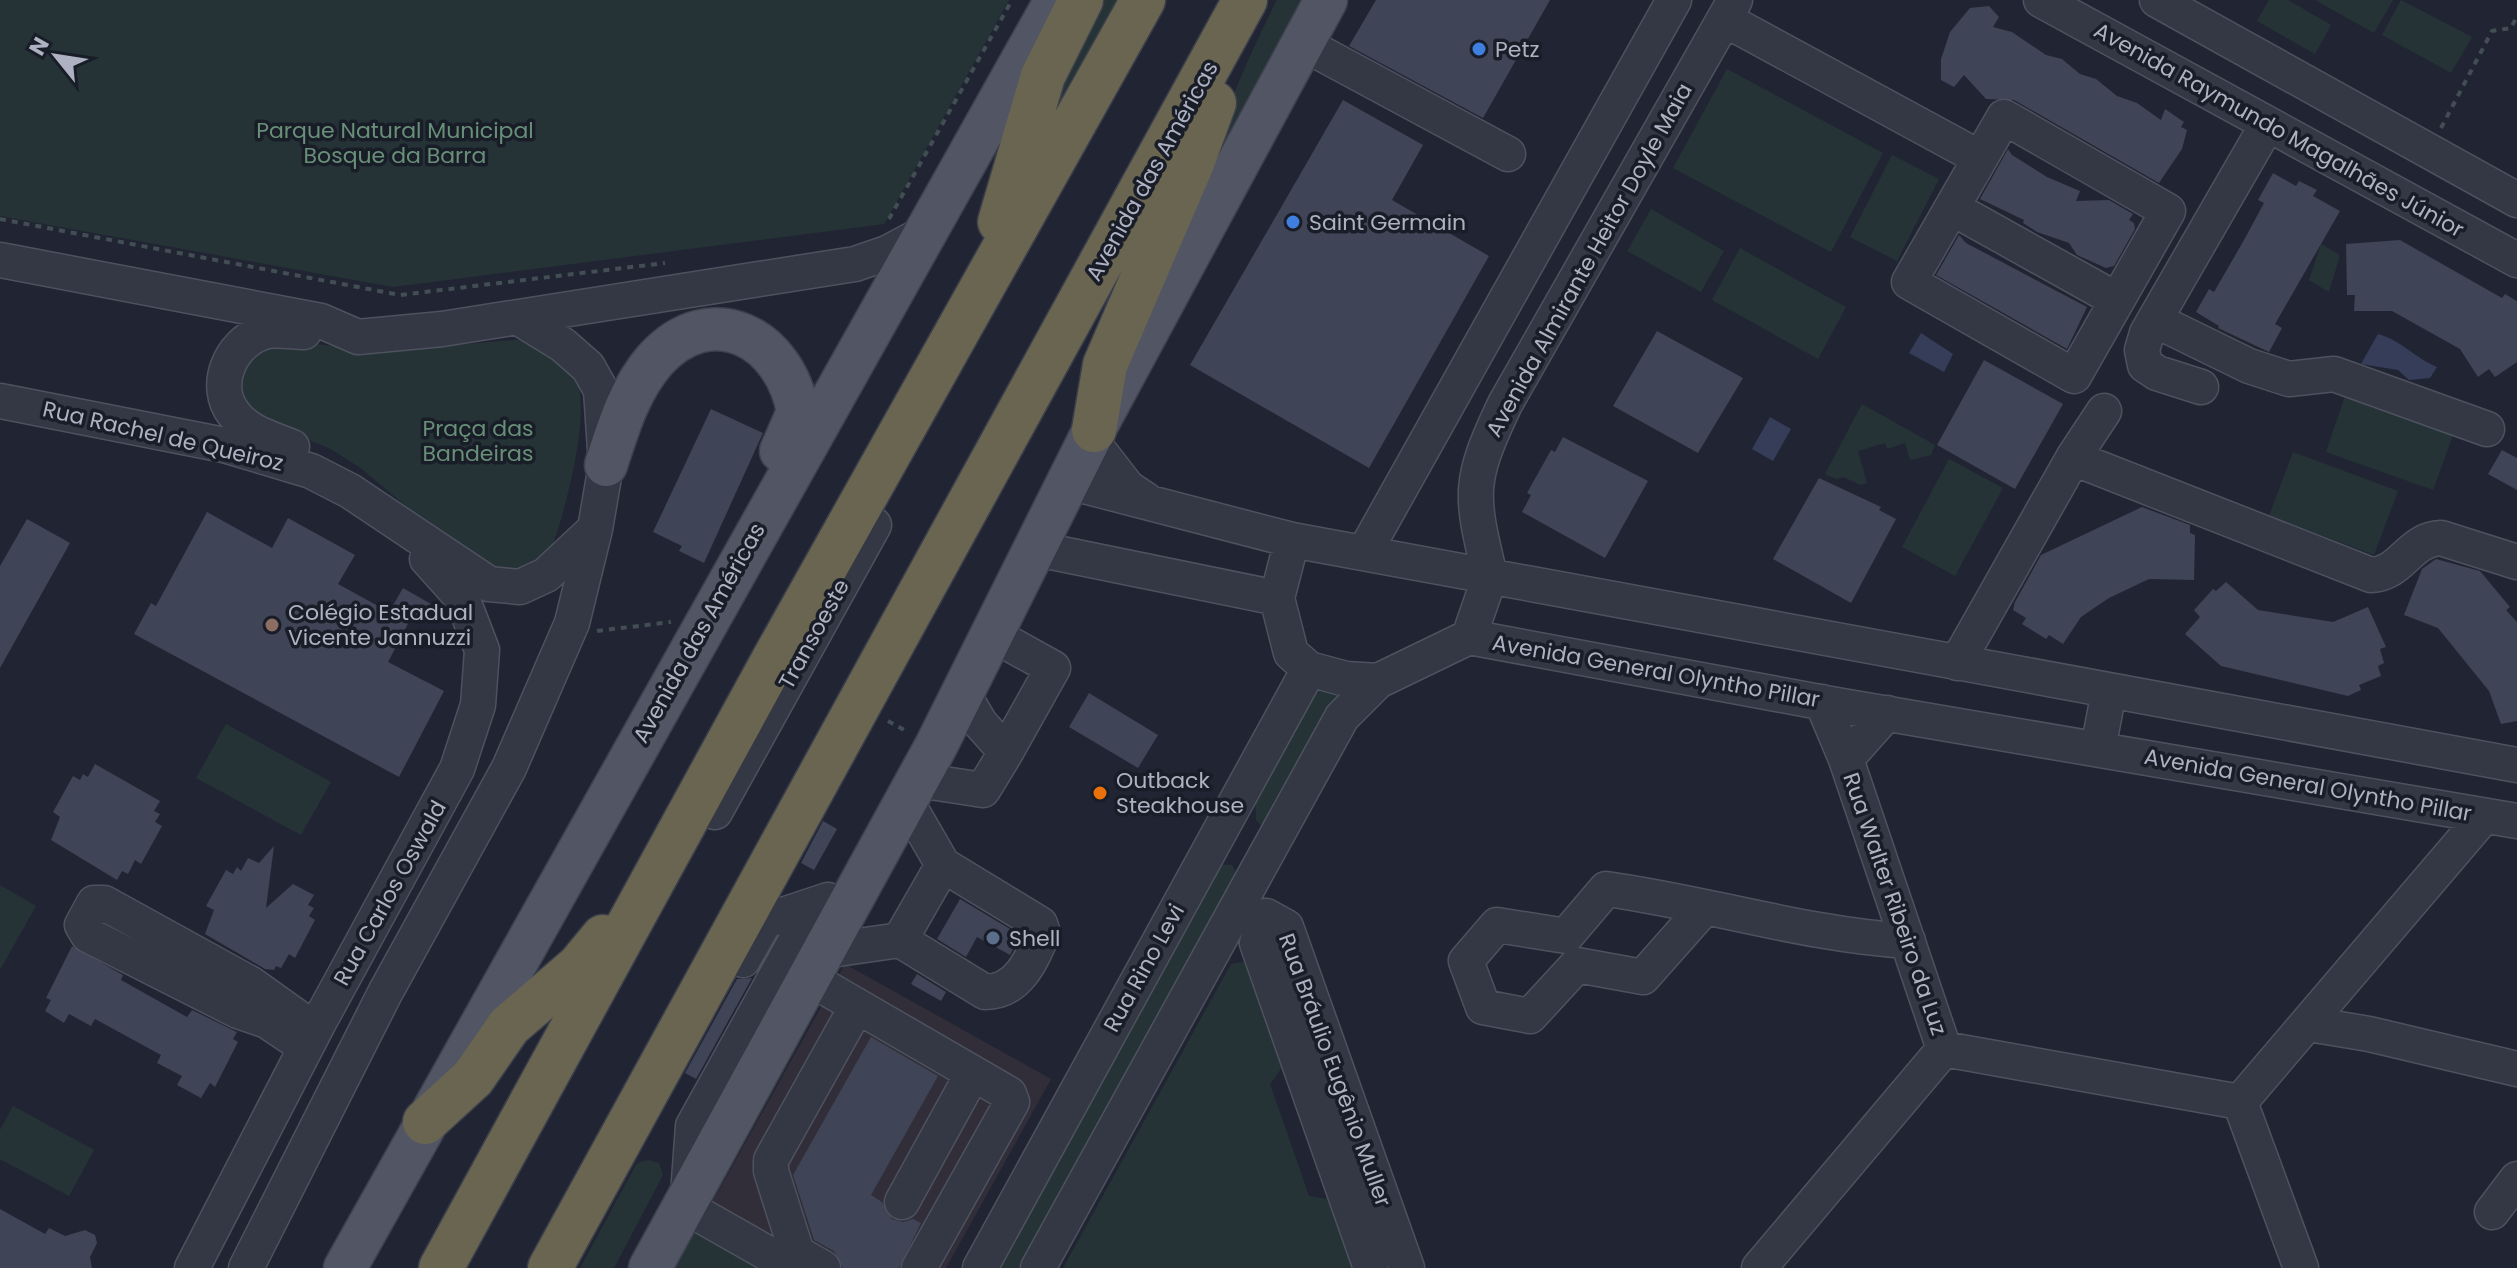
<svg xmlns="http://www.w3.org/2000/svg" width="2517" height="1268" viewBox="0 0 2517 1268" font-family="Poppins,sans-serif">
	<style>
		.medical { fill: #312e39 }
		.green { fill: #253337 }
		.water { fill: #363d59 }
		.building { fill: #3f4456 }
		.lines { fill: none; stroke-linecap: round; stroke-linejoin: round }
		.minor-casing { stroke: #4e525f; stroke-width: 37 }
		.major-casing { stroke: #3d414e; stroke-width: 45 }
		.highway-casing { stroke: #3b3f4b; stroke-width: 47 }
		.path { stroke: #424e54; stroke-width: 4; stroke-dasharray: 6 6; stroke-linecap: butt }
		.minor { stroke: #343744; stroke-width: 34 }
		.major { stroke: #525664; stroke-width: 42 }
		.highway { stroke: #696551; stroke-width: 44 }
		.shop-dot { fill: #3f7fe0; stroke: #191d28; stroke-width: 3 }
		.education-dot { fill: #8d6e63; stroke: #191d28; stroke-width: 3 }
		.food-dot { fill: #e8710a; stroke: #191d28; stroke-width: 3 }
		.service-dot { fill: #5c6f8a; stroke: #191d28; stroke-width: 3 }
		.labels { text-anchor: middle; dominant-baseline: central; stroke-width: 7; stroke-linejoin: round; paint-order: stroke }
		.poi-label { font-size: 22px; fill: #aeb1c1; stroke: #191d28; text-anchor: start }
		.park-label { font-size: 22px; fill: #688f78; stroke: #191d28 }
		.street-label { font-size: 22px; fill: #aeb1c1; stroke: #191d28 }
	</style>
	<rect width="100%" height="100%" fill="#212533"/>
	<path class="medical" d="M845,964L1051,1079L946,1268H775L699,1226Z"/>
	<path class="green" d="M0,0H1009L884,224L393,287L0,216Z
		M1095,0H1129L1030,178L1051,86Z
		M1277,0H1306L1189,215C1215,141 1241,69 1277,0Z
		M2269,0H2288L2331,25L2315,54L2257,21Z
		M2315,0H2393L2374,33Z
		M2401,0L2472,37L2451,73L2382,35Z
		M1727,69L1883,153L1831,252L1673,168Z
		M1892,155L1939,179L1897,261L1850,237Z
		M1651,209L1724,251L1701,292L1627,251Z
		M2321,244L2340,255L2329,292L2309,280Z
		M1740,248L1846,307L1818,359L1712,300Z
		M525,339C540,349 567,361 575,376C593,409 565,511 552,547L545,557L510,577L440,535L362,469L331,449L258,420L241,394L242,371L263,347L287,340L377,352Z
		M2345,396L2453,435L2433,490L2326,452Z
		M1862,404L1935,445L1931,455L1910,460L1905,443L1887,449L1885,443L1858,451L1867,483L1860,485L1844,477L1836,479L1825,474Z
		M2293,452L2398,491L2374,555L2269,516Z
		M1949,459L2003,488L1955,576L1902,547Z
		M1324,687L1347,692L1331,705L1262,826L1256,820L1255,794L1314,690Z
		M226,724L331,782L301,835L196,778Z
		M1216,864L1232,865L1238,876L1022,1268H994Z
		M0,885L36,906L0,970Z
		M1243,962L1251,966L1283,1066L1270,1084L1309,1196L1334,1200L1355,1268H1063L1231,964Z
		M13,1106L94,1150L69,1196L0,1159V1130Z
		M649,1160L659,1163L663,1175L614,1268H580L637,1163Z
		M693,1231L761,1268H673Z"/>
	<path class="water" d="M1921,333L1953,354L1944,372L1909,353Z
		M2378,334C2401,340 2415,358 2437,367L2430,378L2409,380L2398,370L2361,364Z
		M1770,417L1791,429L1773,461L1752,449Z"/>
	<path class="building" d="M1376,0H1550L1483,118L1349,46Z
		M1989,6L1999,17L1993,27L2012,32L2046,55L2062,59L2080,74L2096,79L2117,96L2137,103L2161,120L2165,109L2184,122L2181,127L2187,130L2182,149L2159,183L2014,100L1986,99L1964,75L1954,87L1941,80V59L1950,32L1970,8Z
		M1343,100L1423,145L1392,200L1489,256L1369,468L1190,365Z
		M2008,149L2012,155L2047,177L2080,191L2076,201L2109,200L2133,214L2129,220L2134,223L2135,229L2114,266L2106,268L2077,255L2069,243L2037,232L2023,223L2024,220L1980,199Z
		M2273,173L2296,186L2299,181L2317,190L2313,196L2340,211L2275,324L2282,328L2269,352L2218,328L2219,326L2196,312L2209,289L2214,292L2244,240L2264,203L2258,200Z
		M1959,235L1966,243L2087,307L2067,349L1936,275Z
		M2400,240L2502,298L2505,294L2517,301V362L2495,377L2489,369L2478,377L2460,349L2392,311H2354L2355,295H2347L2346,244Z
		M1657,331L1743,378L1698,453L1613,406Z
		M1984,360L2063,404L2015,489L1937,445Z
		M711,409L763,433L704,563L679,551L682,546L653,532Z
		M1563,437L1648,481L1605,558L1522,512L1531,495L1527,493L1551,450L1555,452Z
		M2502,450L2517,458V490L2488,474Z
		M1819,478L1881,507L1879,510L1896,519L1851,603L1773,559Z
		M2142,507L2190,525V533L2195,535L2194,580L2149,579L2109,598L2081,617L2063,644L2049,635L2046,639L2022,624L2026,618L2013,610L2015,602L2041,555Z
		M207,512L272,548L288,518L355,555L338,584L389,612L403,588L431,604L420,623L411,618L388,662L444,691L399,777L134,634L151,603L156,606Z
		M27,519L70,543L0,668V566Z
		M2436,559L2480,571L2510,607L2506,610L2517,622V721L2501,724L2489,691L2438,628L2404,615L2422,569Z
		M2226,582L2258,610L2333,622L2368,607L2386,647L2380,649L2384,663L2378,666L2381,676L2359,685L2361,690L2348,696L2221,666L2185,634L2200,617L2194,610L2213,589L2216,591Z
		M1089,693L1158,735L1138,768L1069,727Z
		M95,764L160,801L154,811L160,814L155,822L162,826L141,864L135,860L128,874L122,871L117,880L51,840L60,817L53,812L73,776L80,780L83,774L88,777Z
		M823,821L837,829L814,870L801,863Z
		M274,846L266,908L293,884L314,895L308,905L314,908L309,916L315,920L295,958L289,954L281,968L276,966L274,970L265,969L205,934L214,910L206,906L226,870L233,874L237,867L241,871L248,858L259,863Z
		M960,899L1020,935L1010,955L977,937L966,957L937,939Z
		M72,946L123,975L121,980L187,1017L192,1010L237,1032L233,1039L238,1042L215,1087L210,1083L201,1098L177,1085L182,1076L157,1063L161,1055L95,1019L91,1026L69,1014L64,1023L45,1011L51,1000L46,998Z
		M917,974L946,992L941,1001L911,984Z
		M752,978L696,1079L685,1073L737,979Z
		M871,1037L938,1076L871,1195L882,1202L892,1219L903,1222L913,1219L921,1223L899,1268H843L834,1251L814,1240L793,1175Z
		M0,1209L45,1234L49,1228L65,1236L85,1230L95,1235L97,1243L90,1257L92,1268H0Z"/>
	<g class="lines">
		<defs>
			<path id="minor" d="M2041,0L2517,260
				M2157,0L2517,200
				M1724,19L1980,158
				M1302,43L1508,154
				M2004,117L2168,211L2074,376L1909,282Z
				M1952,208L2117,300
				M0,260L321,321L358,337L442,329L855,264L887,253L921,235
				M2155,320L2249,366L2289,379L2334,374L2487,429
				M2201,387L2157,373L2145,365L2142,350L2147,333L2267,125
				M0,401L224,445L311,471L350,491L489,584L520,587L546,575L595,529L606,465L601,390L588,367L563,345L519,318
				M1090,439L1128,488L1146,500
				M292,447C271,438 248,433 234,414C212,386 230,344 261,333C273,328 292,332 304,332
				M2073,458L2371,575C2402,574 2409,539 2441,538L2517,562
				M1069,482L1292,540L2517,765
				M1037,549L1277,598L1291,653L1309,669L1346,679L1378,681L1469,637L1836,705L2517,821
				M1364,553L1674,0
				M1490,576C1470,493 1468,482 1505,404L1735,0
				M1277,598L1292,540
				M992,634L1053,668L1006,752
				M1469,637L1490,576
				M1957,663L2073,458L2104,411
				M1822,702L1846,759L1887,713
				M2098,749L2109,691
				M1846,759L1944,1049
				M918,780L983,790L1006,752L980,723L962,692
				M715,812L874,525
				M1705,907L1643,977L1577,965L1530,1016L1483,1007L1466,961L1497,925L1566,936L1606,889C1708,903 1806,935 1908,941
				M900,940L985,992C1018,992 1031,961 1043,933L1040,924L943,865
				M824,951L900,940L943,865L906,801
				M743,960L765,921L828,900
				M809,978L1009,1094L1012,1102L919,1268
				M2309,1024L2369,1034L2517,1069
				M306,1047L267,1021L238,1011L88,935L82,925L94,903H104L251,984L300,1019L318,1024
				M2240,1102L2484,816
				M688,1194L693,1126L805,924L827,901
				M902,1202L973,1073
				M686,1207L781,1261L797,1253L823,1268
				M2492,1212L2517,1179
				M797,1253L771,1171V1160L857,1006
				M192,1268L318,1024L457,769L478,705L482,650L462,598L427,559
				M246,1268L385,993L509,768L572,623L595,529
				M980,1268L1309,669
				M1038,1268L1342,717L1378,681
				M1371,1268L1257,943L1266,916L1286,927L1407,1268
				M1759,1268L1944,1049L2240,1102L2301,1268"/>
			<path id="major" d="M606,465C618,428 629,390 655,360C711,298 785,337 798,412L781,451
				M345,1268L1056,0
				M650,1268L936,746L1094,430L1326,0"/>
			<path id="highway" d="M1000,222L1043,76L1081,0
				M1094,430L1105,365L1192,163L1214,103
				M425,1122L473,1078L509,1026L579,966L603,937
				M441,1268L774,659L1143,0
				M550,1268L1245,0"/>
		</defs>
		<use href="#minor" class="minor-casing"/>
		<use href="#major" class="major-casing"/>
		<use href="#highway" class="highway-casing"/>
		<path class="path" d="M2441,128L2492,31L2511,28L2517,16
			M0,219L400,295L665,263
			M889,219L1012,0
			M597,631L671,622
			M888,721L908,732"/>
		<use href="#minor" class="minor"/>
		<use href="#major" class="major"/>
		<use href="#highway" class="highway"/>
	</g>
	<g class="shop-dot">
		<circle cx="1479" cy="49" r="8"/>
		<circle cx="1293" cy="222" r="8"/>
	</g>
	<circle class="education-dot" cx="272" cy="625" r="8"/>
	<circle class="food-dot" cx="1100" cy="793" r="8"/>
	<circle class="service-dot" cx="993" cy="938" r="8"/>
	<g class="labels">
		<g class="poi-label">
			<text x="1495" y="49">Petz</text>
			<text x="1309" y="222">Saint Germain</text>
			<text x="288" y="612">Colégio Estadual<tspan x="288" dy="25">Vicente Jannuzzi</tspan></text>
			<text x="1116" y="780">Outback<tspan x="1116" dy="25">Steakhouse</tspan></text>
			<text x="1009" y="938">Shell</text>
		</g>
		<g class="park-label">
			<text x="395" y="130">Parque Natural Municipal<tspan x="395" dy="25">Bosque da Barra</tspan></text>
			<text x="478" y="428">Praça das<tspan x="478" dy="25">Bandeiras</tspan></text>
		</g>
		<g class="street-label">
			<text transform="translate(2279 130) rotate(29)">Avenida Raymundo Magalhães Júnior</text>
			<text transform="translate(1152 171) rotate(-61)">Avenida das Américas</text>
			<text transform="translate(1589 260) rotate(-61)">Avenida Almirante Heitor Doyle Maia</text>
			<text transform="translate(163 436) rotate(13)">Rua Rachel de Queiroz</text>
			<text transform="translate(699 633) rotate(-61)">Avenida das Américas</text>
			<text transform="translate(814 634) rotate(-61)">Transoeste</text>
			<text transform="translate(1656 671) rotate(10)">Avenida General Olyntho Pillar</text>
			<text transform="translate(2308 785) rotate(10)">Avenida General Olyntho Pillar</text>
			<text transform="translate(390 893) rotate(-61)">Rua Carlos Oswald</text>
			<text transform="translate(1895 904) rotate(71)">Rua Walter Ribeiro da Luz</text>
			<text transform="translate(1144 968) rotate(-61)">Rua Rino Levi</text>
			<text transform="translate(1335 1070) rotate(70)">Rua Bráulio Eugênio Muller</text>
		</g>
	</g>
	<g transform="translate(56 56) rotate(300)" stroke="#191d28" stroke-width="6" paint-order="stroke">
	<path d="M0-6L14 30L0 20L-14 30Z" fill="#aeb1c1"/>
	<text y="-12" font-size="22" font-weight="bold" text-anchor="middle" fill="#aeb1c1">N</text>
	</g>
</svg>
